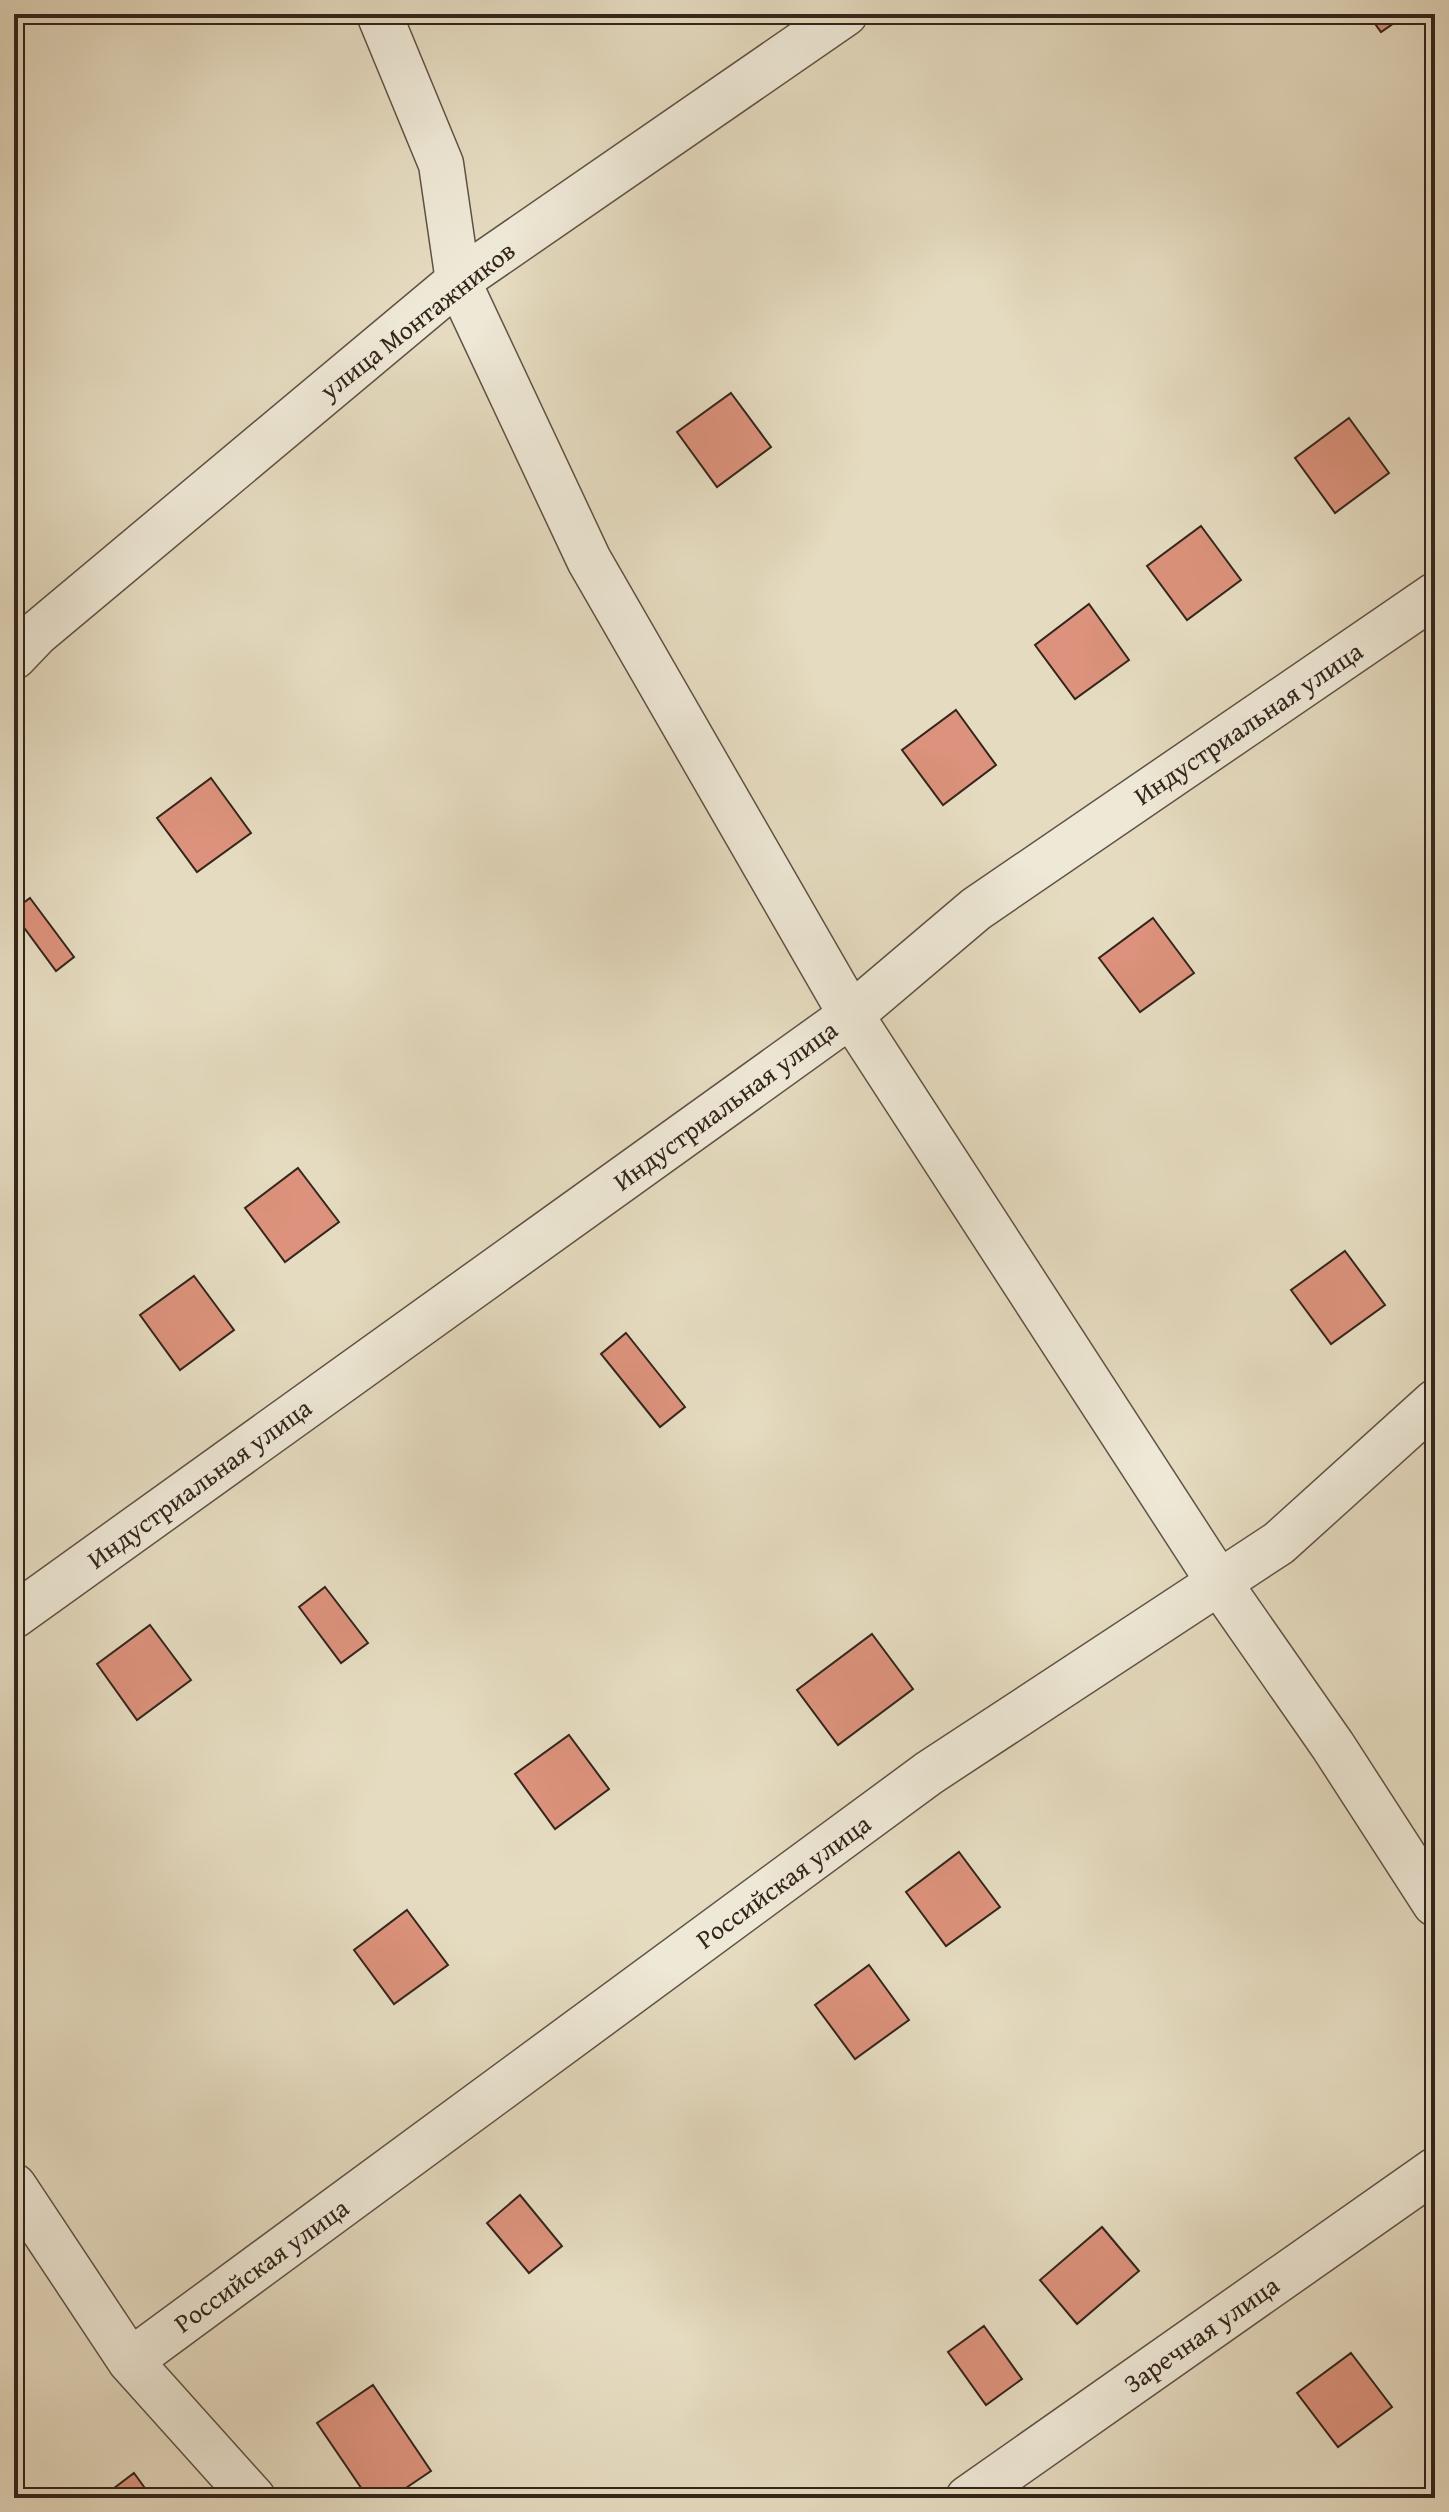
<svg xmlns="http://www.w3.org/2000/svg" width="1449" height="2512" viewBox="0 0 1449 2512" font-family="'Gentium Book Plus',serif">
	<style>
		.building { fill: #dc927c; stroke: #34251c; stroke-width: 2 }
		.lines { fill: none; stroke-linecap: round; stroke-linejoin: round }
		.minor-casing { stroke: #605245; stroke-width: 47 }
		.minor { stroke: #eee8d6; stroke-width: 44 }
		.labels { text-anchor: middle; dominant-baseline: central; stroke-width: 6; stroke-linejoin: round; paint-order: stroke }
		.street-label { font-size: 26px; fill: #34251c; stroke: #eee8d6 }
	</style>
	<rect width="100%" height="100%" fill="#e5dbc0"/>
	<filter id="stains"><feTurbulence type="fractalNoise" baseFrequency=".0025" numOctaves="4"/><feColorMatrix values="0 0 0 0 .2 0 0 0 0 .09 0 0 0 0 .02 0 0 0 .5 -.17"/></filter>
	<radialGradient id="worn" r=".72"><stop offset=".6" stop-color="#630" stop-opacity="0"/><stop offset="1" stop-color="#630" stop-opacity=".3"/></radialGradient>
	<path class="building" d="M1368,14H1407L1381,32Z
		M731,393L771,447L717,487L677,432Z
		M1349,418L1389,473L1335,513L1295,458Z
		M1201,526L1241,580L1187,620L1147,566Z
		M1089,604L1129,660L1075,699L1035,645Z
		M956,710L996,765L943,805L902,750Z
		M211,778L251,833L197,872L157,818Z
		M30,898L74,957L56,971L14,914V910Z
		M1153,918L1194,973L1140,1012L1099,958Z
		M298,1168L339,1222L285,1262L245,1208Z
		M1345,1251L1385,1305L1331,1344L1291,1290Z
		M194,1276L234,1330L180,1370L140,1315Z
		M626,1333L685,1407L660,1427L601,1354Z
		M325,1587L368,1643L341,1663L299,1607Z
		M150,1625L191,1680L137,1720L97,1664Z
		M872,1634L913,1689L838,1745L797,1690Z
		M569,1735L609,1789L555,1829L515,1774Z
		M959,1852L1000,1907L946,1946L906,1892Z
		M407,1910L448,1965L394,2004L354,1950Z
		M869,1965L909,2020L855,2059L815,2005Z
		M520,2195L562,2246L529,2273L487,2223Z
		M1102,2227L1139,2271L1077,2324L1040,2280Z
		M984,2326L1022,2379L986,2405L948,2352Z
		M1351,2353L1392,2407L1338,2447L1297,2393Z
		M373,2385L431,2471L391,2498H368L317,2423Z
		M134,2473L152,2498H101Z"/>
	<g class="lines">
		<defs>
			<path id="minor" d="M379,14L441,164L458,281L589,560L851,1015L1218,1581L1333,1746L1435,1904
				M14,657L36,634L458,281L845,14
				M14,1616L851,1015L976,909L1435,595
				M14,2186L130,2361L253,2498
				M130,2361L929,1773L1279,1543L1435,1402
				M968,2498L1435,2170"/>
		</defs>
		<use href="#minor" class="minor-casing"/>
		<use href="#minor" class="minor"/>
	</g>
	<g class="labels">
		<g class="street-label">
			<text transform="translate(417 320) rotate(-38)">улица Монтажников</text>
			<text transform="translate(1248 723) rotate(-34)">Индустриальная улица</text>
			<text transform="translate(725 1105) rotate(-36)">Индустриальная улица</text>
			<text transform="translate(199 1483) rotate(-36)">Индустриальная улица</text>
			<text transform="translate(783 1881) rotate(-36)">Российская улица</text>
			<text transform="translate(261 2265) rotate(-36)">Российская улица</text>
			<text transform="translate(1201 2334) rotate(-35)">Заречная улица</text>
		</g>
	</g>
	<rect width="1449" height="2512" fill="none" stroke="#e5dbc0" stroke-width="48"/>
	<rect x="16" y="16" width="1417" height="2480" fill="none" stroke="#34251c" stroke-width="4"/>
	<rect x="24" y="24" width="1401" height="2464" fill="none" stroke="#34251c" stroke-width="2"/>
	<rect width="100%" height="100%" filter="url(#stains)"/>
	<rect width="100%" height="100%" fill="url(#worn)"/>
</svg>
